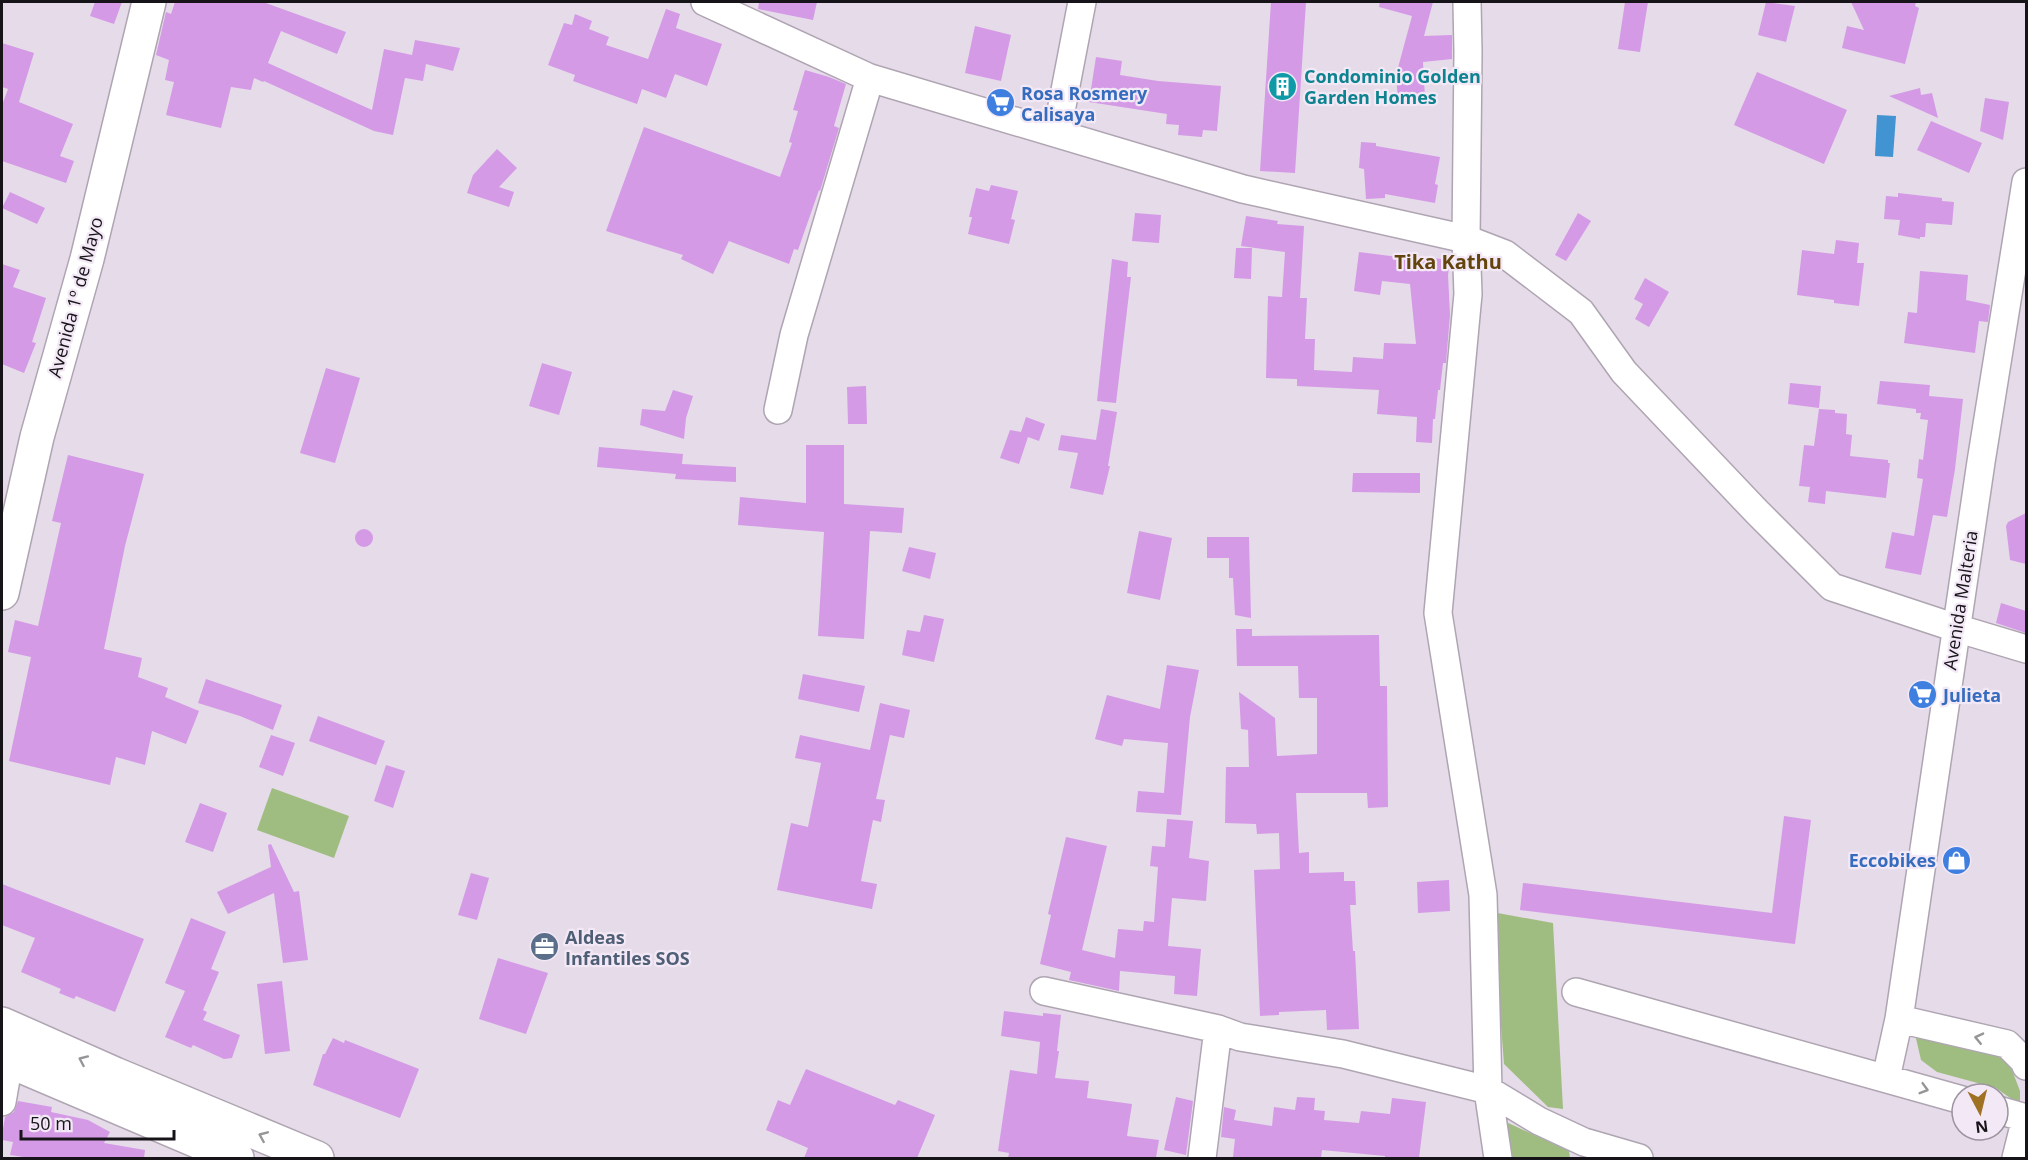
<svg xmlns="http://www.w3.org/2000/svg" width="2028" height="1160" viewBox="0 0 2028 1160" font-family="'Open Sans',sans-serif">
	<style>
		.green { fill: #9fbd80 }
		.water { fill: #4193d1 }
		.building { fill: #d49ae6 }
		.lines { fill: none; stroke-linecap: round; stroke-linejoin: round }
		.minor-casing { stroke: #afa5b2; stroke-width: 30 }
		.major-casing { stroke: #afa5b2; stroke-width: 36 }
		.minor { stroke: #fff; stroke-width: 27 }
		.major { stroke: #fff; stroke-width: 33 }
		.oneway { stroke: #979598 }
		.labels { text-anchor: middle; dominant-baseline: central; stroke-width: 4.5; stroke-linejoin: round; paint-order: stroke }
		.culture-label { font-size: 18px; font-weight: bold; fill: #0d838f; stroke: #f3e8f6; text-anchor: start }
		.shop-label { font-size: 18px; font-weight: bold; fill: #366cbe; stroke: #f3e8f6; text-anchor: start }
		.street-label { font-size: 18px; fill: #171419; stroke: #f3e8f6 }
		.service-label { font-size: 18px; font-weight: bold; fill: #4e5e75; stroke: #f3e8f6; text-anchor: start }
		.neighbourhood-label { font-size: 20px; font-weight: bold; fill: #63440c; stroke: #f3e8f6 }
	</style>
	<rect width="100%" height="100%" fill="#e6dbe9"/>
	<path class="green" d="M272,788L349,816L334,858L257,830Z
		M1492,912L1553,923L1563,1109L1548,1107L1504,1064Z
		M1915,1034L2000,1054L2012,1070L2020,1091V1105L1996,1088L1937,1072L1921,1060Z
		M1506,1122L1569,1151L1570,1158H1510Z"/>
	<path class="water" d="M1877,115L1896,116L1893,157L1875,156Z"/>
	<path class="building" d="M95,2H122L114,24L90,16Z
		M175,2H263L346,32L337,54L281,31L268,63L372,110L384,49L412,55L415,40L460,48L453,71L426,64L423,81L405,78L393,135L374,131L264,81L263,82L254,78L251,90L231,87L221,128L166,115L174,82L165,80L169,60L156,55L166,12L171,14Z
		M759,2H817L813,20L758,9Z
		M1271,2H1306L1295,173L1260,171Z
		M1380,2H1433L1424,36L1452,35V59L1423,62L1425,98L1398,100L1396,75L1412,16L1379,7Z
		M1625,2H1648L1640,52L1618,49Z
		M1766,2L1795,6L1786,42L1758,35Z
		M1851,2H1916L1915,6L1919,8L1905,64L1842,48L1847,26L1864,30Z
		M666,9L680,14L676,28L722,44L707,86L675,74L666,98L642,89L637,104L573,81L575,75L548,65L564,23L572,25L575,14L592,21L589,29L609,37L606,45L648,59Z
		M975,26L1011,35L1001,81L965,73Z
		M2,43L34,53L19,102L73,124L60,156L74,161L66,183L2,161V105L8,89L2,87Z
		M1096,57L1122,61L1120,75L1158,81L1221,86L1217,131L1203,130L1202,137L1178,135L1179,125L1166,124L1167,114L1089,102Z
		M805,70L829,77L846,84L834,126L839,128L820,191L819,190L798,250L794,249L789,264L729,241L713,274L681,259L683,255L606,231L644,127L780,177L792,143L789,142L798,111L793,110Z
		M1757,72L1847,110L1824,164L1734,125Z
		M1920,88L1921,95L1932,93L1938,118L1889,96Z
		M1985,98L2009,102L2003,140L1980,131Z
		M1931,121L1982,143L1969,173L1917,150Z
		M1361,142L1376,143V146L1440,157L1435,184L1438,185L1435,203L1385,194V198L1366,199L1364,169L1359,168Z
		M497,149L517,168L499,187L514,192L509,207L467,193L473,175Z
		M991,185L1018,191L1011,219L1015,220L1009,244L968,234L972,217H969L976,188L989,191Z
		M10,192L45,208L37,224L2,208Z
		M1898,193L1942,198V201L1954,202L1952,225L1926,223L1925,237H1920V239L1898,235L1900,220L1884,219L1886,196L1898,197Z
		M1135,213L1161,215L1159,243L1132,241Z
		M1578,213L1591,221L1566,261L1555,255Z
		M1246,216L1278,221L1277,224L1304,226L1300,298H1307L1305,339H1315L1314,370L1352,372L1353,357L1383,359L1384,343L1416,344L1410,284L1382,281L1380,295L1354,291L1359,252L1406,258V255L1450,260L1448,275L1450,315L1446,363H1443L1440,390H1438L1435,419H1433L1432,443L1416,442L1417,417L1377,414L1379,390L1297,386V379L1266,378L1268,296L1282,297L1285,252L1241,246Z
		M1836,240L1859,243L1857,263H1864L1859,306L1834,303V300L1797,295L1802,250L1834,254Z
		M1236,248H1252L1251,279L1234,278Z
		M1112,259L1128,262L1127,277H1131L1116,403L1097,401Z
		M2,264L20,270L13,287L46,298L32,342L36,343L24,373L2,364Z
		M1920,271L1968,275L1966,300L1990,305L1988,322L1979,321L1975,353L1904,343L1908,312L1917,313Z
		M1645,278L1669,292L1649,327L1635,319L1643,304L1634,299Z
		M542,363L572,372L559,415L529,406Z
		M326,368L360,378L335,463L300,453Z
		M1880,381L1930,385L1929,396L1963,399L1955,469L1947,517L1933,515L1921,575L1885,568L1892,532L1914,536L1923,479L1917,478L1919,459L1923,460L1928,420L1920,419L1921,413H1916V409L1877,404Z
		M1790,383L1821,386L1819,408L1788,404Z
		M866,386L867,424H848L847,387Z
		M673,390L693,396L686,418L684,439L640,425L642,409L665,411Z
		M1101,409L1117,412L1108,466H1110L1103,495L1070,488L1078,453L1058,450L1061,435L1096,440Z
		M1819,409L1835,410V413L1847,414L1846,434L1852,435L1850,456L1888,460V463H1890L1886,498L1826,491L1825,504L1808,502L1810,487L1799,486L1804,445L1814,446Z
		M1026,417L1045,424L1039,441L1028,437L1019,464L1000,458L1010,430L1021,432Z
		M806,445H844V504L904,508L902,533L870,531L864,639L818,636L824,532L738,525L740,497L806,503Z
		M599,447L683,454L682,464L736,467V482L675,479L676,474L597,467Z
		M68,455L144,474L125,546L104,649L142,658L138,677L168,688L165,697L199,711L186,744L152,731L145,765L116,757L110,785L9,761L31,657L8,652L15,620L38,626L61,523L52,521Z
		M1353,473H1420V493L1352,492Z
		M2026,513V564L2010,560L2006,526L2008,522Z
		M355 538a9 9 0 1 1 18 0a9 9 0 1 1-18 0Z
		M1139,531L1172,538L1160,600L1127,593Z
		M1207,537H1249L1251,618L1235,615L1233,578H1229V558H1207Z
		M909,547L936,553L930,579L902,571Z
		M2001,603L2026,611V633L1996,623Z
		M924,615L944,619L934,662L902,655L907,630L920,632Z
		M1236,629H1252V636L1379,635L1380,686H1387L1388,807L1368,808L1367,793H1296L1299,853L1309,852V873L1344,872V881H1355L1356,905H1350L1353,951H1355L1359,1029L1327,1030L1326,1010L1279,1012V1015L1260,1016L1254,870L1280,869L1279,833L1257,834L1256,824L1225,823L1226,767H1249L1248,730L1241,729L1239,692L1275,718L1277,756L1317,754V698H1299L1298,666H1237Z
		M1167,665L1199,670L1190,717L1181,815L1136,812L1138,791L1164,793L1168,743L1124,739L1122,746L1095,739L1107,695L1160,709Z
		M803,674L865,686L859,712L798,699Z
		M206,679L282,705L273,730L240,716L198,703Z
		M880,703L910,710L904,738L890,735L876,799L885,800L881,822L873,820L861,881L877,884L872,909L777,890L791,823L808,827L821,763L795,758L800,735L870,750Z
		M318,716L385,741L376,765L309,741Z
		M271,735L295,743L283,776L259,767Z
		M386,765L405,771L393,808L374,801Z
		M200,803L227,813L213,852L185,842Z
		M1784,816L1811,820L1795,944L1520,910L1523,883L1772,913Z
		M1167,819L1193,821L1189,858L1209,861L1206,901L1172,898L1168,946L1201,949L1197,996L1174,994L1175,976L1120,971L1119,991L1069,980L1071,972L1040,964L1051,915L1048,914L1066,837L1107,846L1082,950L1115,958L1118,929L1143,931L1144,921L1154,922L1158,867L1150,866L1152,846L1165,847Z
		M271,844L294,892L299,891L308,960L283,963L274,893L228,914L217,892L271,867L268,845Z
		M471,873L489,878L477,920L458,915Z
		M1449,880L1450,911L1418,913L1417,882Z
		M2,884L144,939L115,1012L76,996L74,999L59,993L61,989L21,972L35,938L2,925Z
		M191,918L226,932L211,969L219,972L203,1010L207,1012L203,1020L240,1035L232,1058L224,1059L193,1045L191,1048L165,1037L185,991L165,983Z
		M498,958L548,973L526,1034L479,1019Z
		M282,981L290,1051L265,1054L257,984Z
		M1004,1011L1043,1016V1013L1061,1015L1057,1051H1059L1055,1078L1089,1081L1087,1098L1132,1104L1127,1136L1159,1140L1156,1158H1008L1009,1153L998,1151L1010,1070L1037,1074L1040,1042L1001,1036Z
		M333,1038L344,1043L345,1040L419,1069L400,1118L313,1085L323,1054H325Z
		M806,1069L895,1105L898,1100L935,1115L917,1158H804L808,1148L766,1130L778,1100L790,1105Z
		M1176,1097L1193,1101L1186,1155L1164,1150Z
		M1297,1097L1315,1098L1314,1110L1325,1111L1324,1120L1359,1123L1361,1111L1390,1114L1392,1098L1426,1102L1419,1158H1385V1156L1322,1150L1321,1158H1245L1233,1157L1235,1139L1221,1137L1224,1107L1236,1110L1234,1120L1272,1126L1274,1107L1295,1110Z
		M18,1101L52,1107L51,1112L88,1120L110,1132L104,1143L145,1150L144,1158H30L10,1155L13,1142L2,1140V1135L5,1117L14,1112Z"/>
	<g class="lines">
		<defs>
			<path id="minor" d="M705,2L870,78L1243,189L1466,239L1505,254L1581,312L1624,372L1757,512L1832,587L1956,628L2026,649
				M1467,2L1468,52L1466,239L1468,294L1438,613L1483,895L1488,1090L1498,1158
				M1057,132L1082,2
				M778,410L794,335L870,78
				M1044,991L1218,1029L1240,1037L1343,1054L1488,1090L1539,1121L1584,1142L1639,1158
				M1576,992L1962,1100
				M1899,1019L2007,1044L2024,1061L2026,1066
				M1886,1078L1899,1019L1981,462L2026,182
				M2,1102L9,1062L16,1042
				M1998,1110L2026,1118
				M1202,1158L1218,1029
				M2016,1158L2026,1118"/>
			<path id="major" d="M2,593L37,437L87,259L149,2
				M2,1024L115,1074L317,1158
				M2,1058L237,1158"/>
		</defs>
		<use href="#minor" class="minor-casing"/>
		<use href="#major" class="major-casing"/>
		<use href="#minor" class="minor"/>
		<use href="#major" class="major"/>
	</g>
	<defs><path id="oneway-chevron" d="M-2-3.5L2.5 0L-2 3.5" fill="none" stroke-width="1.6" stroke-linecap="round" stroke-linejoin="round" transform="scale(1.5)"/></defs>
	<g class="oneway">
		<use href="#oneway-chevron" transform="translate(1979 1038) rotate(-167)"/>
		<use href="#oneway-chevron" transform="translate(83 1060) rotate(-156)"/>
		<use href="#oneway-chevron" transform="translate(1924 1089) rotate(16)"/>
		<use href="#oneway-chevron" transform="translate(263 1136) rotate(-157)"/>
	</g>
	<defs>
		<symbol id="building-disc" viewBox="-11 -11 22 22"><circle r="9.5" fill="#0f9aa8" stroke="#f3e8f6"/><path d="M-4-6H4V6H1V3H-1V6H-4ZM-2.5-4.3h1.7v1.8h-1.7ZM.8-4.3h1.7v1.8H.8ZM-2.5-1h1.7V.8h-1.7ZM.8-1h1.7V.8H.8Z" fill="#fff"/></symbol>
		<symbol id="supermarket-disc" viewBox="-11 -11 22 22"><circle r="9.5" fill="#3f7fe0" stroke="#f3e8f6"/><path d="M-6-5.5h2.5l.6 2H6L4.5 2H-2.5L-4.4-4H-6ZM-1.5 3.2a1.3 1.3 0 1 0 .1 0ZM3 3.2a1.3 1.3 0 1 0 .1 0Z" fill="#fff"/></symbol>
		<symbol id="shop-disc" viewBox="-11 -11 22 22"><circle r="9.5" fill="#3f7fe0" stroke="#f3e8f6"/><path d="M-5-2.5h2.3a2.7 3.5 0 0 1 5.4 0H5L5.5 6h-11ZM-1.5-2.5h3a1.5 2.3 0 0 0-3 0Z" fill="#fff"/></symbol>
		<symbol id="office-disc" viewBox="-11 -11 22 22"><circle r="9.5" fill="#5c6f8a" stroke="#f3e8f6"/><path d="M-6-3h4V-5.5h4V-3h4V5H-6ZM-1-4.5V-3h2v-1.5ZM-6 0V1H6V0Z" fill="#fff"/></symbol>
	</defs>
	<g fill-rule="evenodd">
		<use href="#building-disc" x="1266" y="70" width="33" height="33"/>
		<use href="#supermarket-disc" x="984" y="86" width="33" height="33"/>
		<use href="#supermarket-disc" x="1906" y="678" width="33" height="33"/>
		<use href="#shop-disc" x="1940" y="844" width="33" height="33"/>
		<use href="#office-disc" x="528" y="930" width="33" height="33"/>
	</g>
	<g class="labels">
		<g class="culture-label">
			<text x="1304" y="76">Condominio Golden<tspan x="1304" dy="21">Garden Homes</tspan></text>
		</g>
		<g class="shop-label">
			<text x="1021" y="93">Rosa Rosmery<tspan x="1021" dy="21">Calisaya</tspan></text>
			<text x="1943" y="695">Julieta</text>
			<text x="1936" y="860" text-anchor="end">Eccobikes</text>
		</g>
		<g class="street-label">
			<text transform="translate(75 297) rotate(-75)">Avenida 1º de Mayo</text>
			<text transform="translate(1960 600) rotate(-81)">Avenida Malteria</text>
		</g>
		<g class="service-label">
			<text x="565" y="937">Aldeas<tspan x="565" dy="21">Infantiles SOS</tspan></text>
		</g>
		<g class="neighbourhood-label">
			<text x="1448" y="261">Tika Kathu</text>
		</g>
	</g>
	<rect width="2028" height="1160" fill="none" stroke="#171419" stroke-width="6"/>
	<g transform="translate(1980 1112) rotate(173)"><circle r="28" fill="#f3e8f6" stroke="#9b939e" stroke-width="1.5"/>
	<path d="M0-4.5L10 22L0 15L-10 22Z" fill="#9f7123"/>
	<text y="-9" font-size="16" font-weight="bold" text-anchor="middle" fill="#171419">N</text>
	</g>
	<path d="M21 1130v9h153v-9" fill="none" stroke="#171419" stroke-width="3"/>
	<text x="30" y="1130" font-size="18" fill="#171419" stroke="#f3e8f6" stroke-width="4.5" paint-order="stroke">50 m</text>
</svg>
